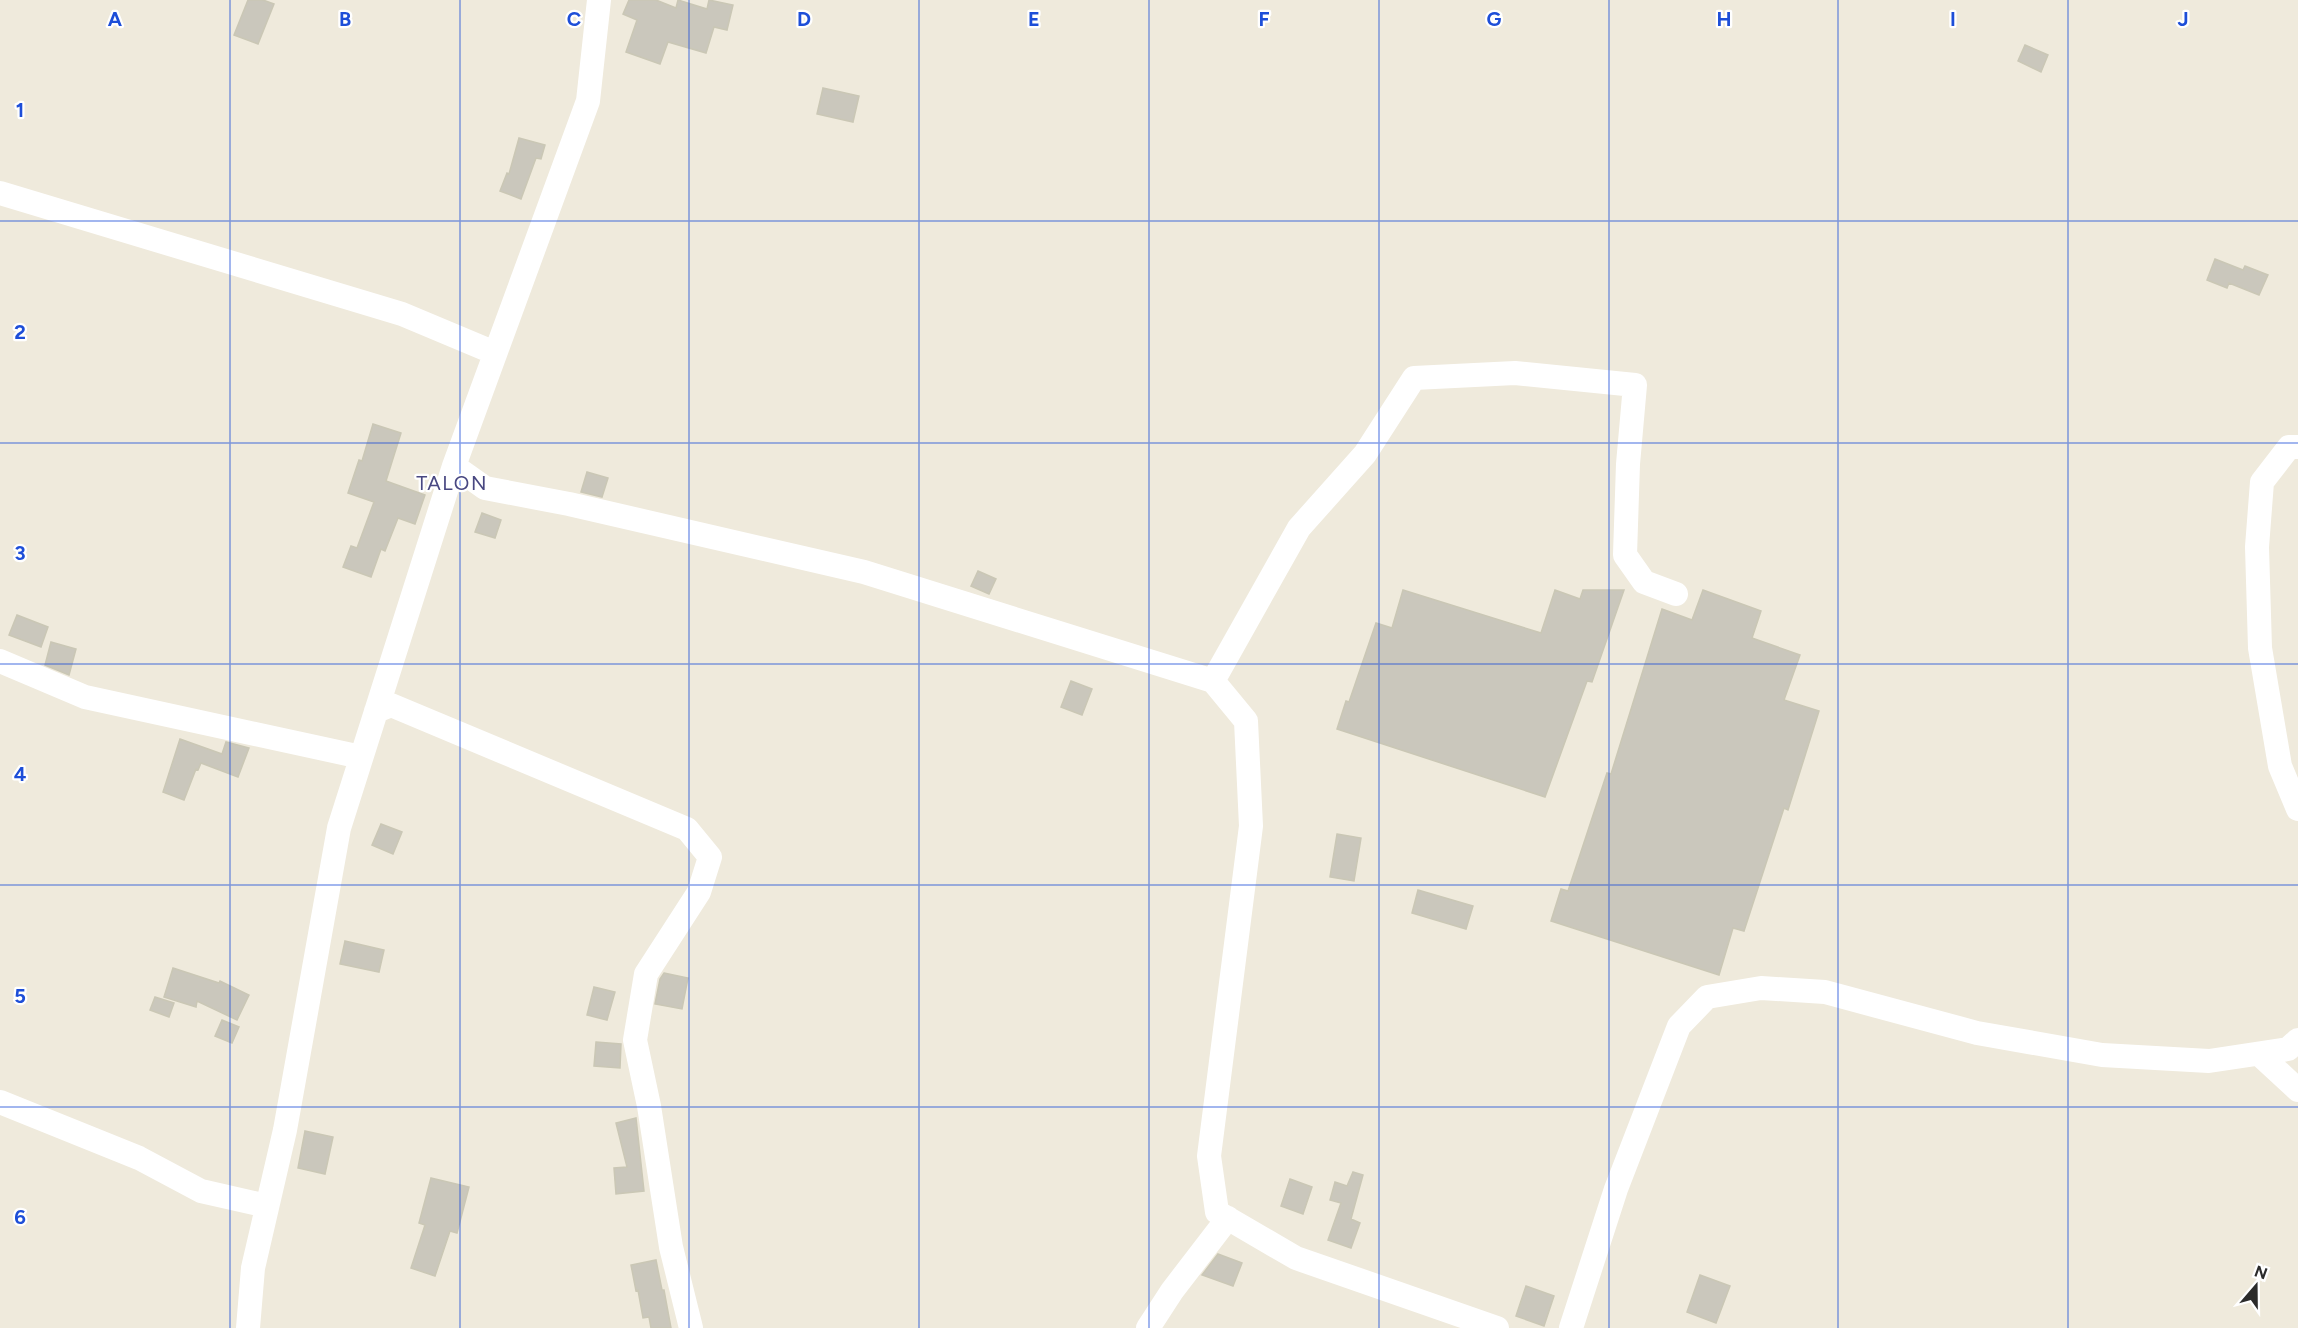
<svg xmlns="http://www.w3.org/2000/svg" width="2298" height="1328" viewBox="0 0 2298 1328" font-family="Figtree,sans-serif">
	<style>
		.building { fill: #cac7bc; stroke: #cac7b5; stroke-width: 1.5 }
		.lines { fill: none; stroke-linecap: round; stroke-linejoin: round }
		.minor { stroke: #fff; stroke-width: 24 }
		.grid { fill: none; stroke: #1d4ed8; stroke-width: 1.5; stroke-opacity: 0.55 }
		.labels { text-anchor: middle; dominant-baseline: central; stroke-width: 4.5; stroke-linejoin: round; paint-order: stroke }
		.quarter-label { font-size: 20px; letter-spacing: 1.5px; fill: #484781; stroke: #fff }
		.grid-label { font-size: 20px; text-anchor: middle; font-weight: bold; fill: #1d4ed8; stroke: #fff; stroke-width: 4.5; stroke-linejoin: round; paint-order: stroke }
	</style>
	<rect width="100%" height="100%" fill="#efeadc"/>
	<path class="building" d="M248,0H263L274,4L258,44L234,35Z
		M629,0H656L676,8L678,0L707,9L709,0L733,5L727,30L714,27L706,53L668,42L660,64L626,52L637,20L623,14Z
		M2025,45L2048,55L2041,72L2018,61Z
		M823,88L859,96L853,122L817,114Z
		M519,138L545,145L541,159L536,158L521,199L500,191L507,173L509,174Z
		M2215,259L2243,270L2245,266L2268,275L2259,295L2229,283L2227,288L2207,280Z
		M373,424L401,433L386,481L425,495L415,524L398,518L385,551L381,549L371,577L343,567L351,546L357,548L374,502L348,493L359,460L362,461Z
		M587,472L608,478L602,497L581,492Z
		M482,513L501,520L495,538L475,532Z
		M978,571L996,579L989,594L971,586Z
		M1403,590L1541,633L1555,590L1580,599L1583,590H1624L1592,682L1587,681L1545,797L1337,729L1346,701L1349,702L1376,623L1392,628Z
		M1703,590L1761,611L1752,638L1800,655L1784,700L1819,711L1788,810L1784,808L1744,931L1733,928L1719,975L1551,921L1561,889L1568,891L1607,773L1611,774L1662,609L1692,620Z
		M17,615L48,627L41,647L9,635Z
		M51,642L76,649L69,675L45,665Z
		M1071,681L1092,689L1082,715L1061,707Z
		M180,739L222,754L226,742L249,748L238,777L201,763L198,770L196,769L184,800L163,792Z
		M381,824L402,832L393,854L372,845Z
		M1337,834L1361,838L1354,881L1330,877Z
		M1418,890L1473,906L1466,929L1412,913Z
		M345,941L384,950L379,972L340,964Z
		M173,968L219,983L220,981L249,995L237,1020L197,1001L196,1007L164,997Z
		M664,973L688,978L682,1009L655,1004L660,979Z
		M594,987L615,992L607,1020L587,1015Z
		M155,997L174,1003L169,1017L150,1010Z
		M222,1020L239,1027L232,1043L215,1036Z
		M596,1042L621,1044L620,1068L594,1066Z
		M636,1118L644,1191L616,1194L614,1168L627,1167L616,1123Z
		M305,1131L333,1137L325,1174L298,1168Z
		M1353,1172L1363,1175L1351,1219L1360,1223L1351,1248L1328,1240L1341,1203L1330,1200L1335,1182L1347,1186Z
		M431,1178L469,1187L457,1233L450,1231L435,1276L411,1268L425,1225L419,1223Z
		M1290,1179L1312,1187L1303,1214L1281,1206Z
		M1218,1254L1242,1263L1233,1286L1202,1275Z
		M656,1260L662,1290H664L671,1328H651L649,1317L643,1318L638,1290L636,1291L631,1265Z
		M1700,1275L1730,1286L1716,1323L1687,1312Z
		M1526,1286L1554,1296L1544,1326L1516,1316Z"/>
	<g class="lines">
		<path class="minor" d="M0,193L402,314L495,353
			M2298,447H2289L2262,482L2257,547L2260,648L2280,766L2298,809
			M454,466L485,488L569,504L864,572L1213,681L1246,721L1251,826L1209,1156L1217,1212L1296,1258L1497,1328
			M0,661L85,697L361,757
			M1213,681L1299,528L1365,454L1414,378L1515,373L1635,385L1628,464L1625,555L1644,582L1676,594
			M376,711L391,705L687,829L710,857L699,892L646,974L635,1040L649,1106L671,1247L691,1328
			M2259,1054L2298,1090
			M0,1102L139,1158L201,1191L267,1206
			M248,1328L253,1268L285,1130L339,828L454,466L588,101L599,0
			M1148,1328L1172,1291L1228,1218
			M1571,1328L1616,1189L1679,1026L1707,997L1761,988L1825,992L1977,1033L2102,1055L2209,1061L2288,1049L2298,1040"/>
	</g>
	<path class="grid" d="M230,0V1328M460,0V1328M689,0V1328M919,0V1328M1149,0V1328M1379,0V1328M1609,0V1328M1838,0V1328M2068,0V1328M0,221H2298M0,443H2298M0,664H2298M0,885H2298M0,1107H2298"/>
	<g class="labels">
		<g class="quarter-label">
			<text x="452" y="483">TALON</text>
		</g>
	</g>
	<g class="grid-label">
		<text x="115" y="26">A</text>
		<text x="345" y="26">B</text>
		<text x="574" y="26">C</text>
		<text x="804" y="26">D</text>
		<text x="1034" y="26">E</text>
		<text x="1264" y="26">F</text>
		<text x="1494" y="26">G</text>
		<text x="1724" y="26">H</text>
		<text x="1953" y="26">I</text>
		<text x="2183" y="26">J</text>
		<text x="20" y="117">1</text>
		<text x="20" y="339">2</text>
		<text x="20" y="560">3</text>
		<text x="20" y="781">4</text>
		<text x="20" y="1003">5</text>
		<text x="20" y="1224">6</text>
	</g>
	<g transform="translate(2256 1286) rotate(20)" stroke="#ffffff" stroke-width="4.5" paint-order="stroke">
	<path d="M0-4.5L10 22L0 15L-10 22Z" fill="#2b2b2b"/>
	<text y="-9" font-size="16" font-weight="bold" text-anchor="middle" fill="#2b2b2b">N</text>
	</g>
</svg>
